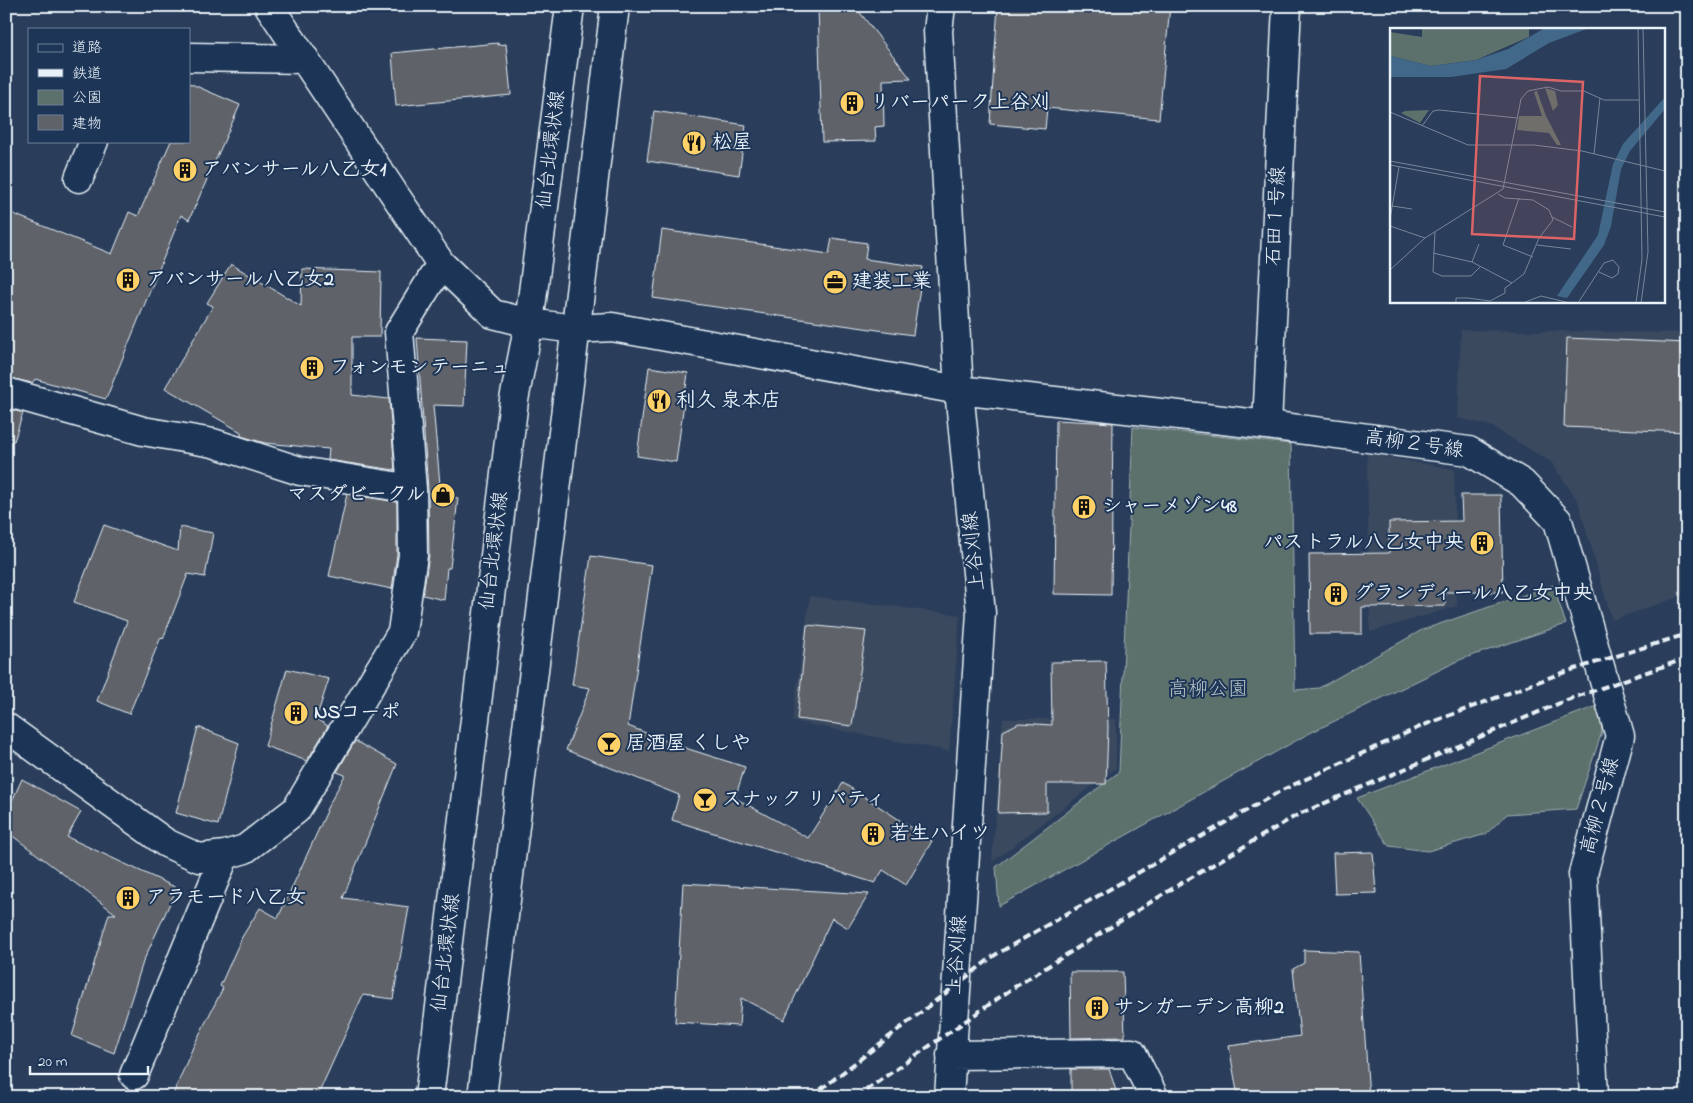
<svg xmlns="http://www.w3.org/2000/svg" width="1693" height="1103" viewBox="0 0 1693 1103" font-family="'Indie Flower','Klee One',sans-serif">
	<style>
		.built { fill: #3a495f }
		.green { fill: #5c706c; stroke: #a2b0b2 }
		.building { fill: #5f6269; stroke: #e8f1f8 }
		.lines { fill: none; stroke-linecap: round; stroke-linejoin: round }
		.minor-casing { stroke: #e8f1f8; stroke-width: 31 }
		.major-casing { stroke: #e8f1f8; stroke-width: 31 }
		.minor { stroke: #1d3557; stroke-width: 28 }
		.major { stroke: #1d3557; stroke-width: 28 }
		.rail { stroke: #e8f1f8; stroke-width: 4; stroke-dasharray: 8 4; stroke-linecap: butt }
		.labels { text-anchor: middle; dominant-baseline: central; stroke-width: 4; stroke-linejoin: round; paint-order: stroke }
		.poi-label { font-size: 20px; font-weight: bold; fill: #e8f1f8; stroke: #1d3557; text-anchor: start }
		.street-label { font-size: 20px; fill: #e8f1f8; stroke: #1d3557 }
		.park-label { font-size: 20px; fill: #b7c4c7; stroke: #1d3557 }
		.inset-road { fill: none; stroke: #76869a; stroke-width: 1 }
		.view { fill: #db6466; fill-opacity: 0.15; stroke: #db6466; stroke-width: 2.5 }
		.inset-edge { fill: none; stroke: #e8f1f8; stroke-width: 2.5 }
	</style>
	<rect width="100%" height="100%" fill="#2a3e5b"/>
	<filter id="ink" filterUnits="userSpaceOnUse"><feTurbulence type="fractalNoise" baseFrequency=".02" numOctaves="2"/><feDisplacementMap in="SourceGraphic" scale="10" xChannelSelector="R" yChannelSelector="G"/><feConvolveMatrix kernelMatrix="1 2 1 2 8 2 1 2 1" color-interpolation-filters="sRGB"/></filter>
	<g filter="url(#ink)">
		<path class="built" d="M1461,330L1687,333V594L1612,620L1578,501L1551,462L1491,426L1458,418Z
			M1367,454L1454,469L1457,606L1370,632Z
			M810,596L960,615L949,751L792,721Z
			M1003,719H1116V768L992,862Z"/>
		<path class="green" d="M1133,427L1291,444L1295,690L1319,688L1422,630L1553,585L1566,624L1462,659L1308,734L999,906L996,867L1119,772Z
			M1599,705L1602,732L1576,809L1507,814L1486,834L1428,851L1389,846L1357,798Z"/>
		<path class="building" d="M818,6H855L911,79L883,80L884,126L875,127L876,141L822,142Z
			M998,6H1170L1159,119L1047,108L1045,129L990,124Z
			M498,43V45L506,44L511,95L396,106L392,53Z
			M189,83L240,105L189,220L181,215L106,399L35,379L32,383L6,377V211L112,254L129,212L138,216L171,141H189Z
			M654,111L746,125L739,175L647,161Z
			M662,230L829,254L832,238L867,243L865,259L923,267L913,335L653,298Z
			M231,264L301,306L302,269L381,272L380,337H352V395L389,399L395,470L328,460L329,449L265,443L241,436V432L165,388L213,306L207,303Z
			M417,338L467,340L464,406L433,405L441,496L458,498L450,568H447L444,600L423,595L429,555L428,489Z
			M1567,338L1687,343V432L1564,427Z
			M649,367L688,373L676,462L637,456Z
			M6,408L23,413L14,441L6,440Z
			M1056,420L1113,423L1111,595L1054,594Z
			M347,494L397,502V554L392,589L329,576Z
			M1461,495H1501L1503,592H1445V606L1362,607V634H1310L1309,554L1389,553V522L1462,521Z
			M104,525L178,551L180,527L213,533L205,577L188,574L163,639L161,637L129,714L97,701L127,621L74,602Z
			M591,556L652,565L628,726L679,746L745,767L735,798L808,838L843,783L932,841L906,885L883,870L875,883L672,820L679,795L566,750L590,688L572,685Z
			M807,625L866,631L852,726L797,719Z
			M1106,661L1108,728L1106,784H1047V812L998,813L1003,731L1019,723L1052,725L1051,662Z
			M287,669L329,679L316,719L328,726L307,761L265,746Z
			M198,727L239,743L218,825L176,813Z
			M355,741L397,764L343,898L409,907L393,999L363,995L317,1097H172L193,1047L223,988L220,986L242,937L260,908L278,918L327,811L326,810L345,775L337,772Z
			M22,779L81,812L67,837L177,888L143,962L114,1053L72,1036L109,914H116L6,831V808L8,810Z
			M1373,852L1376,893L1335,894L1333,853Z
			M683,883L783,889L869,894L848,928L832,918L784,1020L741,998L739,1026L675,1022Z
			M1304,950L1359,952L1369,1097H1238L1229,1046L1300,1036L1293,969L1304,963Z
			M1070,972H1123L1125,1037L1071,1038Z
			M1071,1069H1109L1118,1097H1071Z"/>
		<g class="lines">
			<defs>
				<path id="minor" d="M269,6L441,264L493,314L529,323L575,329L612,327L959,390L1267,425L1469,451L1522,483L1558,521L1620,736L1583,874L1594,1097
					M941,6L938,31L959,390L981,613L949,1097
					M189,57L305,59
					M79,178L94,141
					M6,392L143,431L213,443L300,471L412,489
					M1267,425L1287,6
					M6,727L166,843L199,858L225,855L245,849L296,810L402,632L413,555L412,489L399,332L441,264
					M951,1055L1132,1053L1154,1097
					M134,1075L225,855"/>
				<path id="major" d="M429,1097L514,400L529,323L570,6
					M482,1097L615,6"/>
			</defs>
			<use href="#minor" class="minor-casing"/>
			<use href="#major" class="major-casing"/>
			<use href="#minor" class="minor"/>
			<use href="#major" class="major"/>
			<path class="rail" d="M811,1097L995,955L1282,790L1424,725L1559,674L1687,634
				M856,1097L1013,988L1175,887L1299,814L1567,700L1687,658"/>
		</g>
	</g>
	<defs>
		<symbol id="building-disc" viewBox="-11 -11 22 22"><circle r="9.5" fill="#ffd166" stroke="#1d3557"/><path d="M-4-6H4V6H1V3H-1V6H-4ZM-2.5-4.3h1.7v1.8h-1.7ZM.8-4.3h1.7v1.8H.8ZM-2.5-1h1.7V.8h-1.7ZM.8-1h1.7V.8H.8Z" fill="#111"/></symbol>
		<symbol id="restaurant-disc" viewBox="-11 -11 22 22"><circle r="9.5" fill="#ffd166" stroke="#1d3557"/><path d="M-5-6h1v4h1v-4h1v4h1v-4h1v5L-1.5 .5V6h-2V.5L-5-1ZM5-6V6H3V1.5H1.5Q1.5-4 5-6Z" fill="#111"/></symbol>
		<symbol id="office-disc" viewBox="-11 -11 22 22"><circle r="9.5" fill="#ffd166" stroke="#1d3557"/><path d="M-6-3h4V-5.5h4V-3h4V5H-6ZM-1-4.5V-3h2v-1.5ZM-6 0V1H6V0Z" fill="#111"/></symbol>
		<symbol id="shop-disc" viewBox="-11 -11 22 22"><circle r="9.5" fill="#ffd166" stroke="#1d3557"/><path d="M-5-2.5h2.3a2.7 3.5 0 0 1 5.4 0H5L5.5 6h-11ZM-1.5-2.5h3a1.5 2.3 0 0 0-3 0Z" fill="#111"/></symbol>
		<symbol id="bar-disc" viewBox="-11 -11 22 22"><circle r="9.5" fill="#ffd166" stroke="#1d3557"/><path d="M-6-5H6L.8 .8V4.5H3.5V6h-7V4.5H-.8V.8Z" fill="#111"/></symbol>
	</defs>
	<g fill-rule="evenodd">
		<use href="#building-disc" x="838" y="89" width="28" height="28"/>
		<use href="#restaurant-disc" x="680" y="129" width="28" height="28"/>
		<use href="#building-disc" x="171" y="156" width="28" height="28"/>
		<use href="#building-disc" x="114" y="266" width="28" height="28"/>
		<use href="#office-disc" x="821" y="268" width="28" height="28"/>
		<use href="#building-disc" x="298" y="354" width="28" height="28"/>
		<use href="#restaurant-disc" x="645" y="387" width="28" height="28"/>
		<use href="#shop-disc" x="429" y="481" width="28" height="28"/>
		<use href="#building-disc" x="1070" y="493" width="28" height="28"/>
		<use href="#building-disc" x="1468" y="529" width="28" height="28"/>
		<use href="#building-disc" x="1322" y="580" width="28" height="28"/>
		<use href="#building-disc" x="282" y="699" width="28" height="28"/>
		<use href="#bar-disc" x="595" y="730" width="28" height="28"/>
		<use href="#bar-disc" x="691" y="786" width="28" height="28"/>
		<use href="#building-disc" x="859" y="820" width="28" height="28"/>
		<use href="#building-disc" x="114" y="884" width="28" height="28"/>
		<use href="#building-disc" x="1083" y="994" width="28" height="28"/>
	</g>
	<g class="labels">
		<g class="poi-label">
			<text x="870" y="103">リバーパーク上谷刈</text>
			<text x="712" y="143">松屋</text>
			<text x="202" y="170">アバンサール八乙女1</text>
			<text x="146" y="280">アバンサール八乙女2</text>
			<text x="852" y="282">建装工業</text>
			<text x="330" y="368">フォンモンテーニュ</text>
			<text x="676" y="401">利久 泉本店</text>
			<text x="426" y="495" text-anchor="end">マスダビークル</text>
			<text x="1102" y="507">シャーメゾン48</text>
			<text x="1464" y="543" text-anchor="end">パストラル八乙女中央</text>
			<text x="1354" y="594">グランディール八乙女中央</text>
			<text x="314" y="713">NSコーポ</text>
			<text x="626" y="744">居酒屋 くしや</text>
			<text x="722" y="800">スナック リバティ</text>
			<text x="890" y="834">若生ハイツ</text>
			<text x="146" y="898">アラモード八乙女</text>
			<text x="1114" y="1008">サンガーデン高柳2</text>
		</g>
		<g class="street-label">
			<text transform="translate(552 150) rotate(-83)">仙台北環状線</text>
			<text transform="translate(1277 216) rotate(-87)">石田１号線</text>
			<text transform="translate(1414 445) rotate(8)">高柳２号線</text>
			<text transform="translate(495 551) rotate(-83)">仙台北環状線</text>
			<text transform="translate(975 551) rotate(-96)">上谷刈線</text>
			<text transform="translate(1601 806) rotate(-75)">高柳２号線</text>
			<text transform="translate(447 953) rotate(-83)">仙台北環状線</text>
			<text transform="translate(958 955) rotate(-86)">上谷刈線</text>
		</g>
		<g class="park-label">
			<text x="1208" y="690">高柳公園</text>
		</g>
	</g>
	<g transform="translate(1390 28)">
		<rect width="275" height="275" fill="#2a3e5b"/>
		<path d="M32,0H139V9L86,32L41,38L0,28V4L32,9ZM155,60L165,63L168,77L163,83ZM147,63L156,88L171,117H167L159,105L127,102L129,88H152L144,64ZM39,82L30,95L11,85L15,83Z" fill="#5c706c"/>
		<path d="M155,0H199L159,15L116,41L61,49H0V28L41,38L86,32L118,21ZM275,69V81L240,123L231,141L221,198L214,217L177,270L167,268L208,207L223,136L233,116Z" fill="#416789"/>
		<path class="inset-road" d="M0,84L78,117H144L192,123L275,143M32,98L43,83L49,82L127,90M204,126L210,70M0,133L275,184M0,137L275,189M129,170L113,217L143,229M2,178L22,181M162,189L182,199M0,191L9,139M0,198L35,210M45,204L43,244L52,248H81L90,239M147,217L181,221M43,225L82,234L122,255M82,234L89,216M0,242L35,210L113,161L131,71L138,63L158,59L171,63H194L214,72H249M66,275V270H78L100,273L115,265V260L134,246L149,210L163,192L159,182L143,172L115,170L108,166M133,275L151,268L180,275M188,275L214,235L223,232L229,239L228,246L222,250L209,244M246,275L252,231L248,0M251,275L258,224L253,0"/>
		<path class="view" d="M90,48L193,54L184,211L82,206Z"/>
		<rect width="275" height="275" class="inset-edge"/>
	</g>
	<rect width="1693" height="1103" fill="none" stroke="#1d3557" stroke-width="25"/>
	<rect x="12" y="12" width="1668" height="1078" fill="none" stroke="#e8f1f8" stroke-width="2" filter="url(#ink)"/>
	<rect x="28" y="28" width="162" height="115" fill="#1d3557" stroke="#6e8097"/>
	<rect x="38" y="44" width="25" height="8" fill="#1d3557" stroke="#6e8097"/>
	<text x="72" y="52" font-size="15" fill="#e8f1f8">道路</text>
	<rect x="38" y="69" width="25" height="8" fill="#e8f1f8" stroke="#6e8097"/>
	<text x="72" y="78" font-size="15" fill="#e8f1f8">鉄道</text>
	<rect x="38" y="90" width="25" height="15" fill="#5c706c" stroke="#6e8097"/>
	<text x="72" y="102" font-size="15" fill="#e8f1f8">公園</text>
	<rect x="38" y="115" width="25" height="15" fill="#5f6269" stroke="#6e8097"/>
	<text x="72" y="128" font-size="15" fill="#e8f1f8">建物</text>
	<path d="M30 1066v8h118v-8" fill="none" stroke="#e8f1f8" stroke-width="2.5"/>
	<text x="38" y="1066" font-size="15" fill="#e8f1f8" stroke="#1d3557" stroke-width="4" paint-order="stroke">20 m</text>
</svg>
